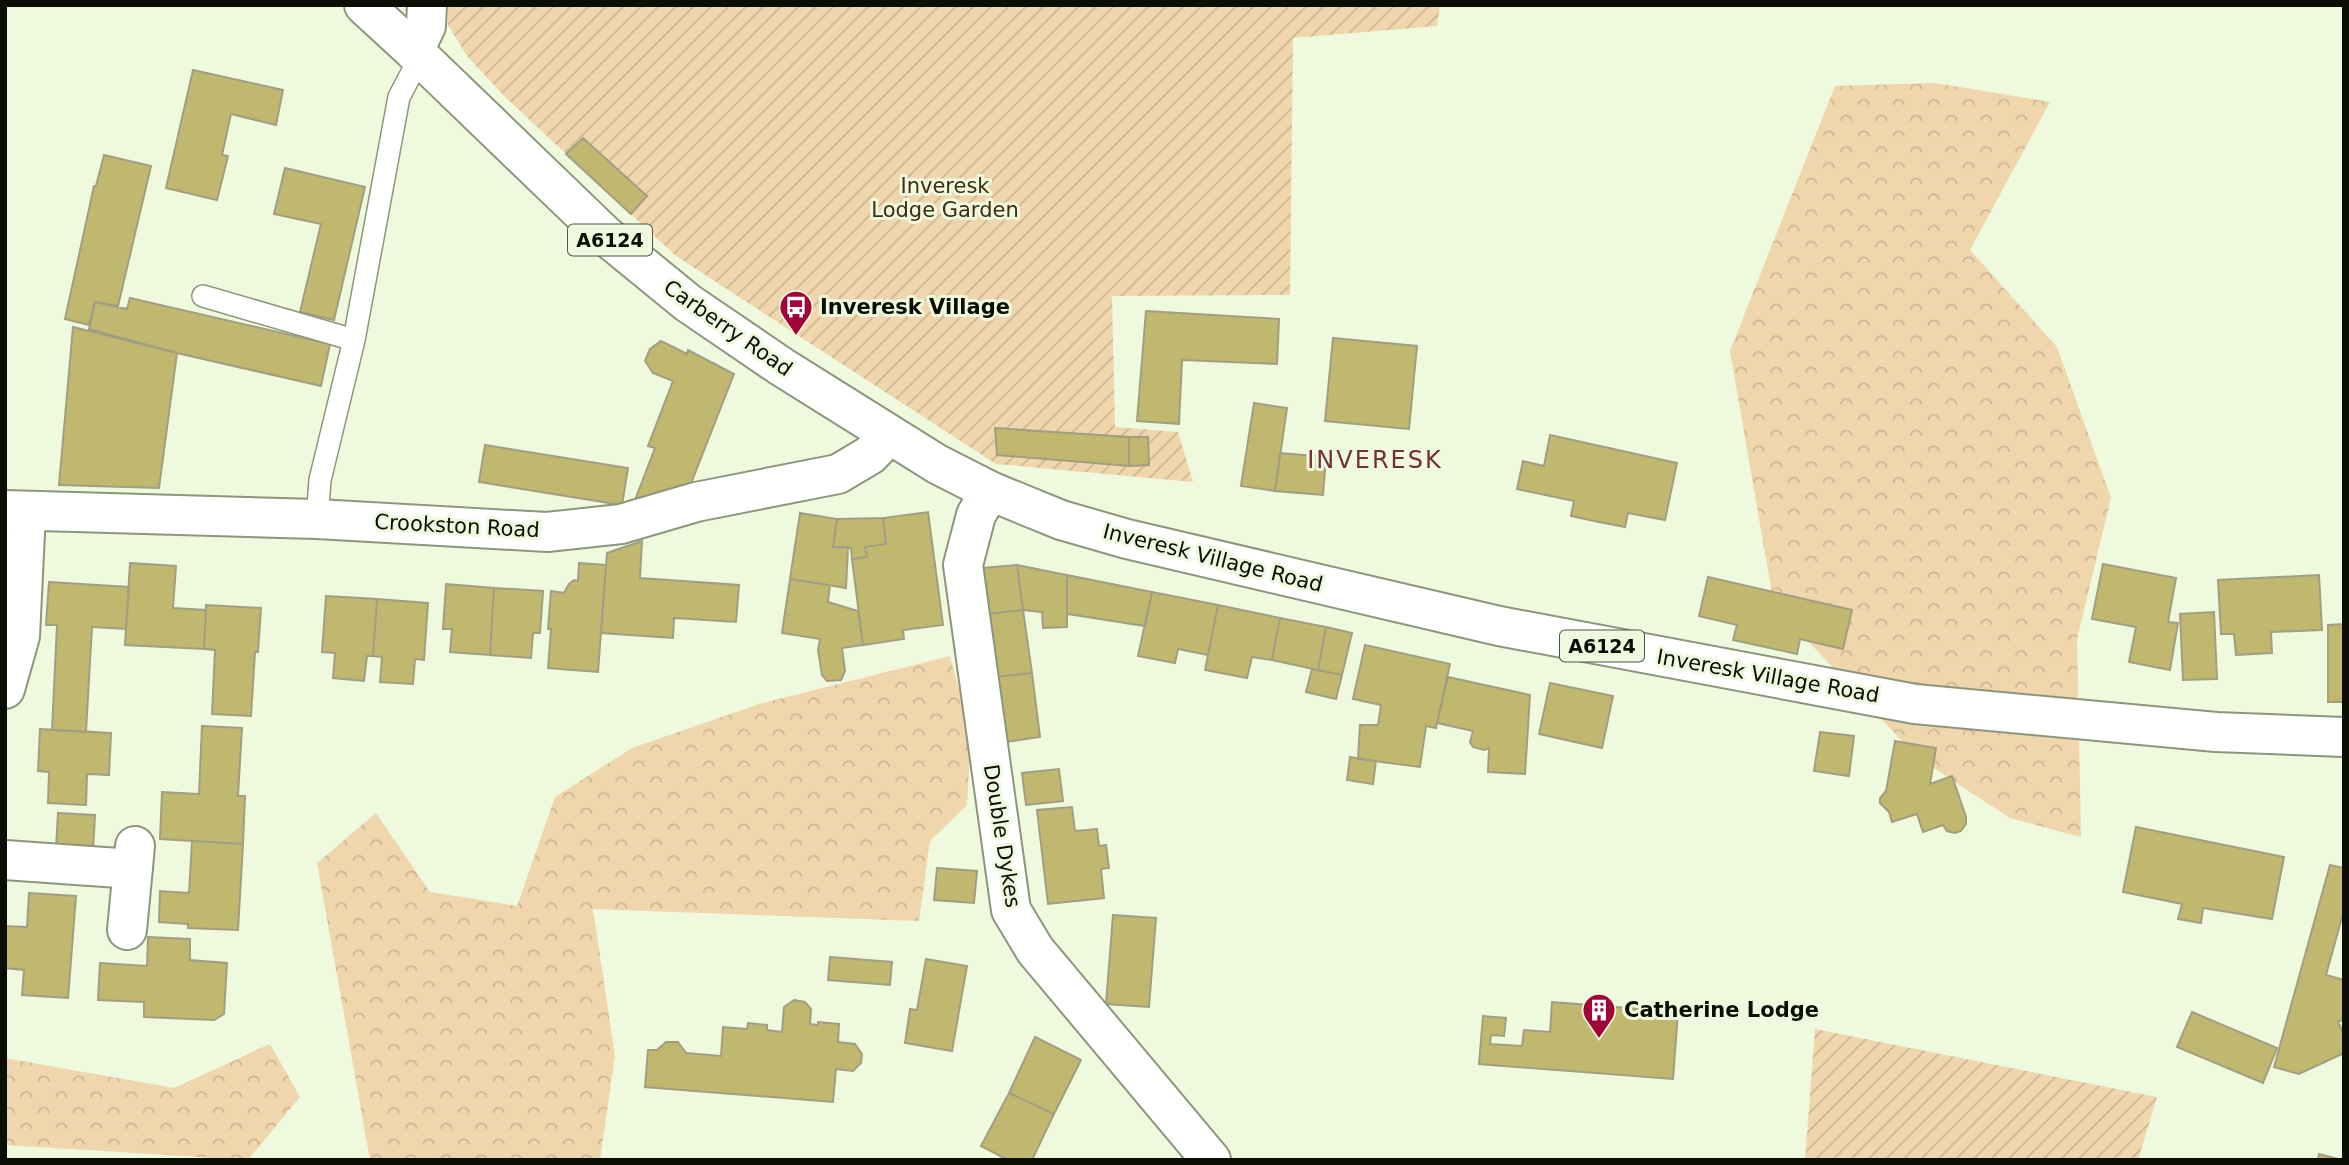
<svg xmlns="http://www.w3.org/2000/svg" width="2349" height="1165" viewBox="0 0 2349 1165" font-family="'DejaVu Sans',sans-serif">
	<style>
		.forest { fill: url(#forest-crowns) }
		.garden { fill: url(#garden-furrows) }
		.building { fill: #c1b870; stroke: #a19e82; stroke-width: 2 }
		.lines { fill: none; stroke-linecap: round; stroke-linejoin: round }
		.lane-casing { stroke: #8d967c; stroke-width: 24 }
		.street-casing { stroke: #8d967c; stroke-width: 42 }
		.primary-casing { stroke: #8d967c; stroke-width: 42 }
		.lane { stroke: #fff; stroke-width: 21 }
		.street { stroke: #fff; stroke-width: 38 }
		.primary { stroke: #fff; stroke-width: 38 }
		.labels { text-anchor: middle; dominant-baseline: central; stroke-width: 6; stroke-linejoin: round; paint-order: stroke }
		.shield { fill: #eff9dd; stroke: #4f5446; stroke-width: 2 }
		.shield-label { font-size: 19px; font-weight: bold; fill: #0b0e05 }
		.park-label { font-size: 21px; fill: #3e2d10; stroke: #eff9dd }
		.poi-label { font-size: 21px; font-weight: bold; fill: #0b0e05; stroke: #eff9dd; text-anchor: start }
		.street-label { font-size: 21px; fill: #0b0e05; stroke: #eff9dd }
		.quarter-label { font-size: 24px; letter-spacing: 2px; fill: #762f39; stroke: #eff9dd }
	</style>
	<defs>
		<pattern id="forest-crowns" width="20" height="18" patternUnits="userSpaceOnUse" patternTransform="scale(1.75)"><rect width="20" height="18" fill="#efd6ad"/><path d="M2 6a3 3 0 1 1 6 0M12 15a3 3 0 1 1 6 0" fill="none" stroke="#ccb693"/></pattern>
		<pattern id="garden-furrows" width="10" height="10" patternUnits="userSpaceOnUse" patternTransform="scale(1.75)"><rect width="10" height="10" fill="#efd6ad"/><path d="M-1 1l2-2M0 10L10 0M9 11l2-2" fill="none" stroke="#ccb693"/></pattern>
	</defs>
	<rect width="100%" height="100%" fill="#eff9dd"/>
	<path class="forest" d="M1935,83L2050,102L1970,250L2057,347L2111,498L2077,639L2081,837L2010,818L1918,758L1774,605L1730,351L1835,86Z
		M950,656L971,735L967,805L930,841L919,921L593,909L615,1056L600,1160H370L317,863L376,813L430,892L517,906L555,797L632,748L759,704Z
		M270,1044L300,1097L248,1160L5,1145V1058L174,1088Z"/>
	<path class="garden" d="M448,5H1440L1437,26L1293,38L1290,295L1112,296L1115,427L1178,432L1193,482L996,464L676,256L504,96L467,56L448,25Z
		M1815,1029L2157,1097L2138,1160H1805Z"/>
	<path class="building" d="M193,70L283,90L276,125L231,114L222,155L228,156L217,200L166,188Z
		M583,138L647,196L631,214L566,154Z
		M104,155L151,166L118,306L95,302L89,325L65,319L94,186H96Z
		M285,168L365,187L334,320L300,312L321,224L274,214Z
		M130,298L330,344L321,386L177,353L89,329L95,302L127,309Z
		M1146,311L1279,319L1277,364L1182,360L1179,424L1137,421Z
		M73,327L177,353L159,488L59,485Z
		M1333,338L1417,346L1409,429L1325,421Z
		M661,341L687,354L688,350L734,374L690,486L635,500L655,448L648,446L673,381L653,373L645,361L650,349Z
		M1254,403L1287,408L1275,491L1241,486Z
		M995,428L1129,437V466L997,455Z
		M1550,435L1677,463L1665,520L1628,513L1625,527L1599,522L1571,516L1574,501L1517,489L1523,461L1544,466Z
		M1129,437H1148L1149,465L1129,466Z
		M485,445L628,468L622,505L479,482Z
		M1280,453L1326,457L1323,495L1275,491Z
		M928,512L943,625L903,630L904,639L863,645L852,559L867,557L865,547L886,544L883,518Z
		M800,513L837,519L833,547H848L846,588L790,579Z
		M883,518L886,544L865,547L867,557L852,559L851,548L833,547L837,519Z
		M642,541L640,578L739,585L736,622L674,618L673,638L601,633L607,553Z
		M130,563L176,566L173,608L206,610L204,649L125,645Z
		M579,563L606,565L598,672L548,668L551,629H548L551,591L564,593L569,584L574,580L578,581Z
		M2103,564L2176,578L2168,622L2178,623L2170,670L2129,662L2136,627L2092,619Z
		M1017,565L1023,610L988,614L982,568Z
		M1017,565L1067,575V627L1043,628L1042,612L1023,610Z
		M1067,575L1152,592L1145,626L1067,614Z
		M2319,575L2322,630L2271,632L2272,653L2236,655L2234,634H2221L2218,580Z
		M1708,577L1852,610L1843,649L1800,639L1797,654L1733,640L1737,625L1699,616Z
		M790,579L830,585L828,602L858,611L863,645L842,648L845,671L841,680L827,681L822,675L818,650L820,639L782,633Z
		M49,582L129,587L126,629L92,627L86,732L52,730L57,625H46Z
		M446,584L494,588L490,655L450,652L452,629H443Z
		M494,588L543,591L540,633H533L531,658L490,655Z
		M1152,592L1218,605L1208,655L1178,649L1175,663L1138,656Z
		M326,596L377,599L373,656H367L364,681L333,678L335,653L322,652Z
		M377,599L428,603L424,660L415,659L413,684L380,682L382,657L373,656Z
		M206,605L261,608L258,652H255L251,716L212,714L215,650L204,649Z
		M1218,605L1280,618L1272,660L1252,657L1247,678L1205,670Z
		M1023,610L1032,673L996,677L988,614Z
		M2214,612L2217,679L2183,680L2180,614Z
		M1280,618L1326,627L1318,670L1272,660Z
		M2344,624V702H2328V625Z
		M1326,627L1352,633L1342,675L1318,670Z
		M1365,645L1450,664L1436,728L1426,726L1420,767L1358,759L1360,725H1378L1381,705L1353,699Z
		M1312,669L1342,675L1336,699L1306,692Z
		M1032,673L1040,737L1005,742L996,677Z
		M1448,677L1530,695L1525,774L1488,772L1489,748L1484,750L1473,747L1470,742L1473,731L1437,723Z
		M1550,683L1613,696L1602,748L1539,734Z
		M202,726L242,728L238,796H245L243,844L160,839L162,792L199,794Z
		M40,729L111,733L109,775L87,774L86,805L48,803L49,772L38,771Z
		M1820,732L1854,736L1849,776L1814,771Z
		M1895,741L1936,748L1930,784L1952,776L1966,817V824L1961,831L1955,833L1947,831L1943,825L1923,832L1917,814L1892,822L1889,812L1880,803V798L1886,791Z
		M1350,757L1376,761L1373,784L1347,780Z
		M1059,769L1063,801L1026,805L1022,773Z
		M1072,807L1075,831L1097,829L1099,846L1106,845L1109,868L1101,869L1104,898L1048,904L1037,810Z
		M58,813L95,815L93,851L56,849Z
		M2136,827L2284,857L2272,919L2203,908L2201,923L2178,919L2182,904L2123,892Z
		M192,841L243,844L238,930L188,928V924L159,922L160,891L189,893Z
		M2330,865L2344,868V910L2326,975L2344,980V1019L2338,1022L2344,1034V1053L2299,1074L2274,1067Z
		M937,868L977,871L974,903L934,900Z
		M29,893L76,896L68,998L22,995L24,970L5,968V926L27,927Z
		M1113,915L1156,918L1149,1007L1106,1004Z
		M148,937L190,939V960L227,963L224,1014L214,1020L144,1017V1002L98,1000L100,963L147,966Z
		M830,957L892,962L890,985L828,980Z
		M926,959L967,966L952,1051L905,1043L910,1009L917,1010Z
		M794,1000L805,1002L811,1009L810,1024L818,1025V1022L839,1024L838,1042L855,1044L862,1054L861,1063L853,1071L836,1069L833,1102L645,1087L648,1050H657L666,1042H678L686,1053L721,1056L723,1027L747,1029L748,1023L767,1025V1030L782,1032L784,1007Z
		M1552,1002L1678,1012L1673,1079L1479,1064L1483,1016L1506,1018L1504,1036L1491,1035L1490,1044L1522,1046L1524,1030L1550,1032Z
		M2192,1012L2277,1048L2263,1083L2177,1047Z
		M1035,1037L1081,1060L1054,1114L1009,1093Z
		M1009,1093L1054,1114L1032,1160H1008L981,1146Z
		M2319,1154L2342,1160H2318Z"/>
	<g class="lines">
		<defs>
			<path id="lane" d="M203,296L354,340
				M317,519L320,480L354,340L399,97L420,57"/>
			<path id="street" d="M414,51L426,26L427,5
				M990,491L976,515L963,565L1011,910L1035,950L1211,1160
				M5,510L317,519L547,532L621,524L696,502L838,474L870,455L889,435
				M5,689L20,636L26,512
				M5,860L133,869
				M127,930L135,846"/>
			<path id="primary" d="M364,5L414,51L606,236L688,303L782,367L937,464L990,491L1061,520L1127,539L1499,626L1915,704L2216,732L2344,737"/>
		</defs>
		<use href="#lane" class="lane-casing"/>
		<use href="#street" class="street-casing"/>
		<use href="#primary" class="primary-casing"/>
		<use href="#lane" class="lane"/>
		<use href="#street" class="street"/>
		<use href="#primary" class="primary"/>
	</g>
	<defs>
		<symbol id="bus-pin" viewBox="-11 -11 22 30"><path d="M0 17L-7.5 6A9.5 9.5 0 1 1 7.5 6Z" fill="#a20437" stroke="#eff9dd"/><path d="M-5-6H5V4H4V6H2V4H-2V6H-4V4H-5ZM-3.5-4V0h7V-4ZM-3.5 1.2v1.5H-2V1.2ZM2 1.2v1.5H3.5V1.2Z" fill="#fff"/></symbol>
		<symbol id="building-pin" viewBox="-11 -11 22 30"><path d="M0 17L-7.5 6A9.5 9.5 0 1 1 7.5 6Z" fill="#a20437" stroke="#eff9dd"/><path d="M-4-6H4V6H1V3H-1V6H-4ZM-2.5-4.3h1.7v1.8h-1.7ZM.8-4.3h1.7v1.8H.8ZM-2.5-1h1.7V.8h-1.7ZM.8-1h1.7V.8H.8Z" fill="#fff"/></symbol>
	</defs>
	<g fill-rule="evenodd">
		<use href="#bus-pin" x="777" y="288" width="38" height="52"/>
		<use href="#building-pin" x="1580" y="991" width="38" height="52"/>
	</g>
	<g class="labels">
		<g class="shield">
			<rect x="568" y="224.5" width="84" height="31" rx="5"/>
			<rect x="1560" y="630.5" width="84" height="31" rx="5"/>
		</g>
		<g class="shield-label">
			<text x="610" y="240">A6124</text>
			<text x="1602" y="646">A6124</text>
		</g>
		<g class="park-label">
			<text x="945" y="186">Inveresk<tspan x="945" dy="24">Lodge Garden</tspan></text>
		</g>
		<g class="poi-label">
			<text x="820" y="307">Inveresk Village</text>
			<text x="1624" y="1010">Catherine Lodge</text>
		</g>
		<g class="street-label">
			<text transform="translate(728 328) rotate(35)">Carberry Road</text>
			<text transform="translate(457 526) rotate(3)">Crookston Road</text>
			<text transform="translate(1213 558) rotate(14)">Inveresk Village Road</text>
			<text transform="translate(1768 676) rotate(10)">Inveresk Village Road</text>
			<text transform="translate(1002 836) rotate(81)">Double Dykes</text>
		</g>
		<g class="quarter-label">
			<text x="1375" y="460">INVERESK</text>
		</g>
	</g>
	<rect width="2349" height="1165" fill="none" stroke="#0b0e05" stroke-width="14"/>
</svg>
